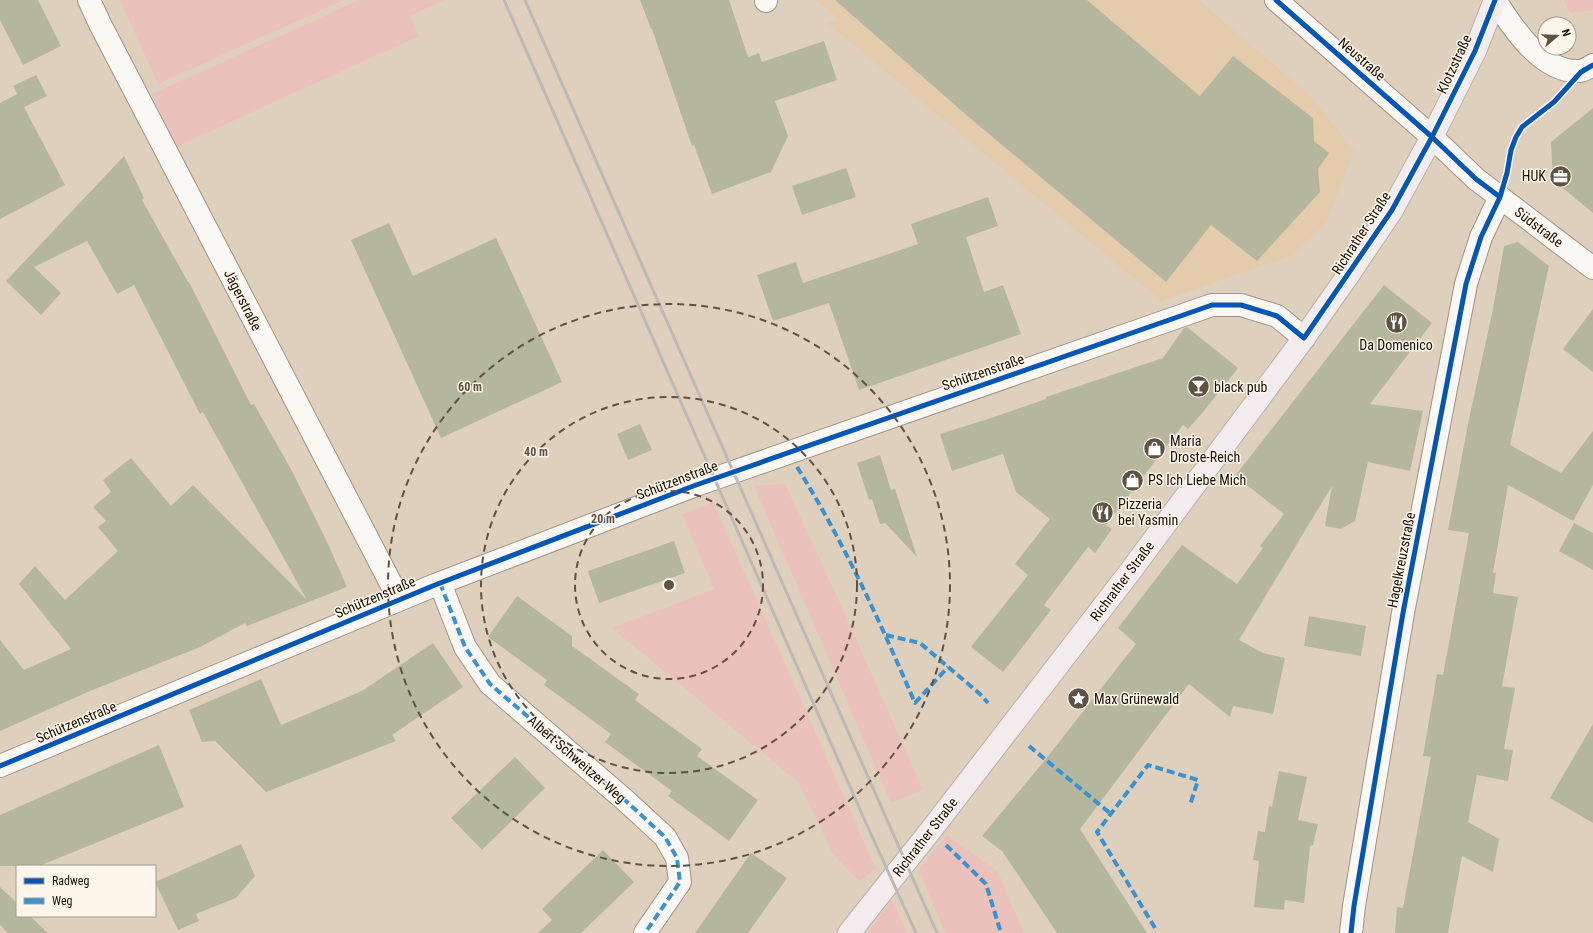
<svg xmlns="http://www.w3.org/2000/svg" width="1593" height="933" viewBox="0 0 1593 933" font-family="'Roboto Condensed',sans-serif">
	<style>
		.built { fill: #e4cbab }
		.green { fill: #ebc1bb }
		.building { fill: #b4b79d }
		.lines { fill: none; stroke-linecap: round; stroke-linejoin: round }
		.minor-casing { stroke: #9f9485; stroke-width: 24 }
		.major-casing { stroke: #b9b1a7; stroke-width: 24 }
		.minor { stroke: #faf8f5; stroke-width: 22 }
		.major { stroke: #f2ecef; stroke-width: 22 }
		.rail { stroke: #bdb9b4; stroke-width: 3 }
		.quiet { stroke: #3992d1; stroke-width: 4; stroke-dasharray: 8 4; stroke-linecap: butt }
		.cycleway-casing { stroke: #fff6eb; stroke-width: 8 }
		.cycleway { stroke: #0057b8; stroke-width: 5 }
		.ring { fill: none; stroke: #5e5244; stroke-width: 2; stroke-dasharray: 7 5 }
		.labels { text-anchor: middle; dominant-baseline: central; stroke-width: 3; stroke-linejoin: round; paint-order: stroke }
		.street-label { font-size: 14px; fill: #180e03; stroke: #fff6eb }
		.poi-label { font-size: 14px; fill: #180e03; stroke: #fff6eb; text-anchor: start }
		.centre { fill: #5e5244; stroke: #fff6eb; stroke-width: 2 }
		.ring-label { font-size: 12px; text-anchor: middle; font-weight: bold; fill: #5e5244; stroke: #fff6eb; stroke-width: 3; stroke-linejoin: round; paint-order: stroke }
	</style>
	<rect width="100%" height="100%" fill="#dfd0bd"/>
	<path class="built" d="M817,0H1199L1313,98L1354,151L1326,224L1293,255L1161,301L826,22L839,20Z"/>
	<path class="green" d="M120,0H344L158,84Z
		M359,0H444L410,16L419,36L176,147L152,94Z
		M1564,0H1593V10L1570,13Z
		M785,484L845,614L923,790L891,803L754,486Z
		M713,502L876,869L859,881L833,854L799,783L612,628L714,589L682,514Z
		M947,835L998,872L1024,933H945L919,869Z
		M892,900L907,933H867Z"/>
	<path class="building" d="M0,0H38L61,46L23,65L0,20Z
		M640,0H729L748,57L759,53L762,62L824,41L837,80L775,101L788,136L771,172L712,194L694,145L692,146L652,29H651Z
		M835,0H1087L1200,96L1233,56L1313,118L1314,141L1329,153L1318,169L1320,192L1257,261L1211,225L1166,282L971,119Z
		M36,75L47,96L24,107L65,185L0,219V103L17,94L13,86Z
		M1593,108V213L1553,180L1551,142Z
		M124,156L144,198L142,200L188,282H189L251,405L254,404L292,471L328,544L347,587L247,626L245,623L200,647L90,691L0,731V640L24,670L71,649L19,584L35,566L65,600L118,551L98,527L106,521L93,507L111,492L103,480L131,458L171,506L193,485L307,600L203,412L200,414L134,285L117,294L87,241L34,267L61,293L41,315L6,281Z
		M846,168L856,197L802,215L792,186Z
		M988,197L998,226L966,237L984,292L1003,285L1021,334L859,390L829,303L773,321L757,275L796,262L803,283L918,244L911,224Z
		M389,223L413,276L496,238L562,382L441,438L351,240Z
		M1518,242L1549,266L1510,445L1561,473L1593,431V485L1573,521L1508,485L1493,573H1496L1493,593L1518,597L1502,686L1515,688L1504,749L1513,750L1508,781L1477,775L1468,822L1499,839L1493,872L1462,856L1448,933H1395L1397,907L1403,908L1431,757L1423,756L1437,674L1443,675L1469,533L1448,530L1469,419L1493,309L1504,246Z
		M1384,285L1432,323L1370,404L1423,411L1410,471L1368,462L1355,521L1341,529L1325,526L1332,486L1239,640L1263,653L1285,658L1273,714L1233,706L1230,717L1189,684L1080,829L1147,933H1057L1002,851L982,836L1045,760L1136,644L1118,628L1182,545L1237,584L1263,548L1260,546L1284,514L1235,476Z
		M1593,309V372L1563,349Z
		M1187,327L1238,368L1203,412L1188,429L1183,425L1106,525L1112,529L1095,553L1088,547L1044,605L1051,610L1003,672L971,647L1028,575L1015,564L1050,519L1016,492L1003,454L952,471L940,434L991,418L1046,399V397L1163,358L1184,328Z
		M640,424L652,450L628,460L617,434Z
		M880,455L891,490L895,489L917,557L885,523L880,524L872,499L869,500L857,463Z
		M1574,523L1593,533V570L1559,551Z
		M674,541L685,573L599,603L588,571Z
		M517,596L572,636V646L639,694L635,700L702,749L697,756L758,800L729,841L668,796L672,791L605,742L611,734L544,685L547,680L488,637Z
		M1309,616L1366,626L1361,656L1304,646Z
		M433,643L463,687L392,735L396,741L266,792L215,741L202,742L189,710L261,679L281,725L362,691Z
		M1593,724V823L1550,798Z
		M159,745L184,807L39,866H0V815Z
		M515,757L545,788L482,850L451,818Z
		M1279,771L1307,777L1298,820L1318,824L1313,845L1310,846L1304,903L1285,900L1284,910L1254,907L1259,861L1253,860L1258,831L1265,832L1269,806L1272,807Z
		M241,844L255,876L236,898L196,914L199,921L178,930L155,882Z
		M603,850L634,882L581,933H538L552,920L542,909Z
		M751,853L787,878L748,933H695Z
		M0,887L17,903V916H30L48,933H8L0,925Z"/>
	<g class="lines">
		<defs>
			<path id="minor" d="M89,0L100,24L399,599
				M766,0V1
				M1276,0L1432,137L1476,179L1593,268
				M1495,0C1512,27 1542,73 1579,71C1584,71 1589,67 1593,65
				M440,583L465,647L490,684L626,801L665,837L677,858L680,882L645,933
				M0,766L435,585L696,485L1212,305H1241L1277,316L1304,338
				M1351,933L1354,906L1403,613L1466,284L1481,237L1500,197"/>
			<path id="major" d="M849,933L931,830L1129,573L1304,338L1349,274L1392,210L1432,137L1475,51L1495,0"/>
		</defs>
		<use href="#minor" class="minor-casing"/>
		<use href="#major" class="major-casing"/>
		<use href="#minor" class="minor"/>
		<use href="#major" class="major"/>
		<path class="rail" d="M504,0L866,823L916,933
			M525,0L937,933"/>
		<path class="quiet" d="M797,467C844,542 880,622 915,703L948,667
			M440,583L465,647L490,684L626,801L665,837L677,858L680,882L645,933
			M886,635L920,643L980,694L988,703
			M1029,746L1111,814
			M946,845L986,884L1001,933
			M1155,928L1097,832L1148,765L1198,780L1190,805"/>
		<defs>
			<path id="cycleway" d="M1276,0L1432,137L1476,179L1500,197
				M0,766L435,585L696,485L1212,305H1241L1277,316L1304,338L1392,210L1432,137L1475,51L1495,0
				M1351,933L1354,906L1403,613L1466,284L1481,237L1500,197L1507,173L1511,150L1516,137L1522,127L1554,102L1581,72L1593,65"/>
		</defs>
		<use href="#cycleway" class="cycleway-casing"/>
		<use href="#cycleway" class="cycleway"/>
	</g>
	<g class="ring">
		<circle cx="669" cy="585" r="94"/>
		<circle cx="669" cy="585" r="188"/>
		<circle cx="669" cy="585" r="281"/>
	</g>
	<defs>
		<symbol id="office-disc" viewBox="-11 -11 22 22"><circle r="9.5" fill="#5e5244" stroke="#fff6eb"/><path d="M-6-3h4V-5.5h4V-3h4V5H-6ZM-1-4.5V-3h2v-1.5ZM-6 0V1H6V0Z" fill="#fff"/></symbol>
		<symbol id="restaurant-disc" viewBox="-11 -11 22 22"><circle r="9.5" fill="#5e5244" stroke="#fff6eb"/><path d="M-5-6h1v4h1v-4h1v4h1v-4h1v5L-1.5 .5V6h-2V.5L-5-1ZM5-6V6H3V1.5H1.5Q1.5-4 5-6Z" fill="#fff"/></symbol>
		<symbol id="bar-disc" viewBox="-11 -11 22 22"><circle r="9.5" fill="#5e5244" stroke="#fff6eb"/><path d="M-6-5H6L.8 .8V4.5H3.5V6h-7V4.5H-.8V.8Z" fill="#fff"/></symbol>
		<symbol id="shop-disc" viewBox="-11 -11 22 22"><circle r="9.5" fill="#5e5244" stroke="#fff6eb"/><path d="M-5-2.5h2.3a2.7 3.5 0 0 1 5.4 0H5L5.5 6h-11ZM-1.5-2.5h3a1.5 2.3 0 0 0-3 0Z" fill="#fff"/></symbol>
		<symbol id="sight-disc" viewBox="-11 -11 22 22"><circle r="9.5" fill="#5e5244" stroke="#fff6eb"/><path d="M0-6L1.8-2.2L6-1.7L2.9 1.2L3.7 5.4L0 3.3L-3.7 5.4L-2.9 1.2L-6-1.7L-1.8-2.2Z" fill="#fff"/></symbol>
	</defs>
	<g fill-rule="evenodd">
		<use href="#office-disc" x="1548" y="164" width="25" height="25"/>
		<use href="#restaurant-disc" x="1384" y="310" width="25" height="25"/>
		<use href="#bar-disc" x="1186" y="374" width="25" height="25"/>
		<use href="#shop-disc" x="1142" y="436" width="25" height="25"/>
		<use href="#shop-disc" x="1120" y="468" width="25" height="25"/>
		<use href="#restaurant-disc" x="1090" y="500" width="25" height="25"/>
		<use href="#sight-disc" x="1066" y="686" width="25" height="25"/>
	</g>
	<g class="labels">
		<g class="street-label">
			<text transform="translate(1362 59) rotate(41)">Neustraße</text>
			<text transform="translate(1454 64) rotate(-65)">Klotzstraße</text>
			<text transform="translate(1539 227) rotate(37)">Südstraße</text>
			<text transform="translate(1361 233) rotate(-57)">Richrather Straße</text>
			<text transform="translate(243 300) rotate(63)">Jägerstraße</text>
			<text transform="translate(983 372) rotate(-19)">Schützenstraße</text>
			<text transform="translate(677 480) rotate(-21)">Schützenstraße</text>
			<text transform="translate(1401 560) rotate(-79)">Hagelkreuzstraße</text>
			<text transform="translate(1122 581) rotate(-53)">Richrather Straße</text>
			<text transform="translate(375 597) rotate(-23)">Schützenstraße</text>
			<text transform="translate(76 722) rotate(-23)">Schützenstraße</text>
			<text transform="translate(577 759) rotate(41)">Albert-Schweitzer-Weg</text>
			<text transform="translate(925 837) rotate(-52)">Richrather Straße</text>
		</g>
		<g class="poi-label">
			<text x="1546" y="176" text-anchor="end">HUK</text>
			<text x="1396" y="345" text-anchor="middle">Da Domenico</text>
			<text x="1214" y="387">black pub</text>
			<text x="1170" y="441">Maria<tspan x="1170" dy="16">Droste-Reich</tspan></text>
			<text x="1148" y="480">PS Ich Liebe Mich</text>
			<text x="1118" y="504">Pizzeria<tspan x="1118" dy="16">bei Yasmin</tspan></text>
			<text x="1094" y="699">Max Grünewald</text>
		</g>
	</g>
	<circle cx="669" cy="585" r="6" class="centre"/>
	<g class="ring-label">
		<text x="470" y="391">60 m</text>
		<text x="536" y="456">40 m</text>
		<text x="603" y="523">20 m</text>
	</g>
	<rect x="16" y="865" width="140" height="52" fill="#fff6eb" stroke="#a3998e"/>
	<rect x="24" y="878" width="20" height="6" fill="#0057b8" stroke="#a3998e"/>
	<text x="52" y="885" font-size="12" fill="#180e03">Radweg</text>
	<rect x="24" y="898" width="20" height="6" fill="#3992d1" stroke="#a3998e"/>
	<text x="52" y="905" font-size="12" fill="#180e03">Weg</text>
	<g transform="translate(1557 36) rotate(71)"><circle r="19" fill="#fff6eb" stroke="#a3998e"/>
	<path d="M0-3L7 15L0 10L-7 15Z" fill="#5e5244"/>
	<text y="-6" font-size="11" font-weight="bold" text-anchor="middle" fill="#180e03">N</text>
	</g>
</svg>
